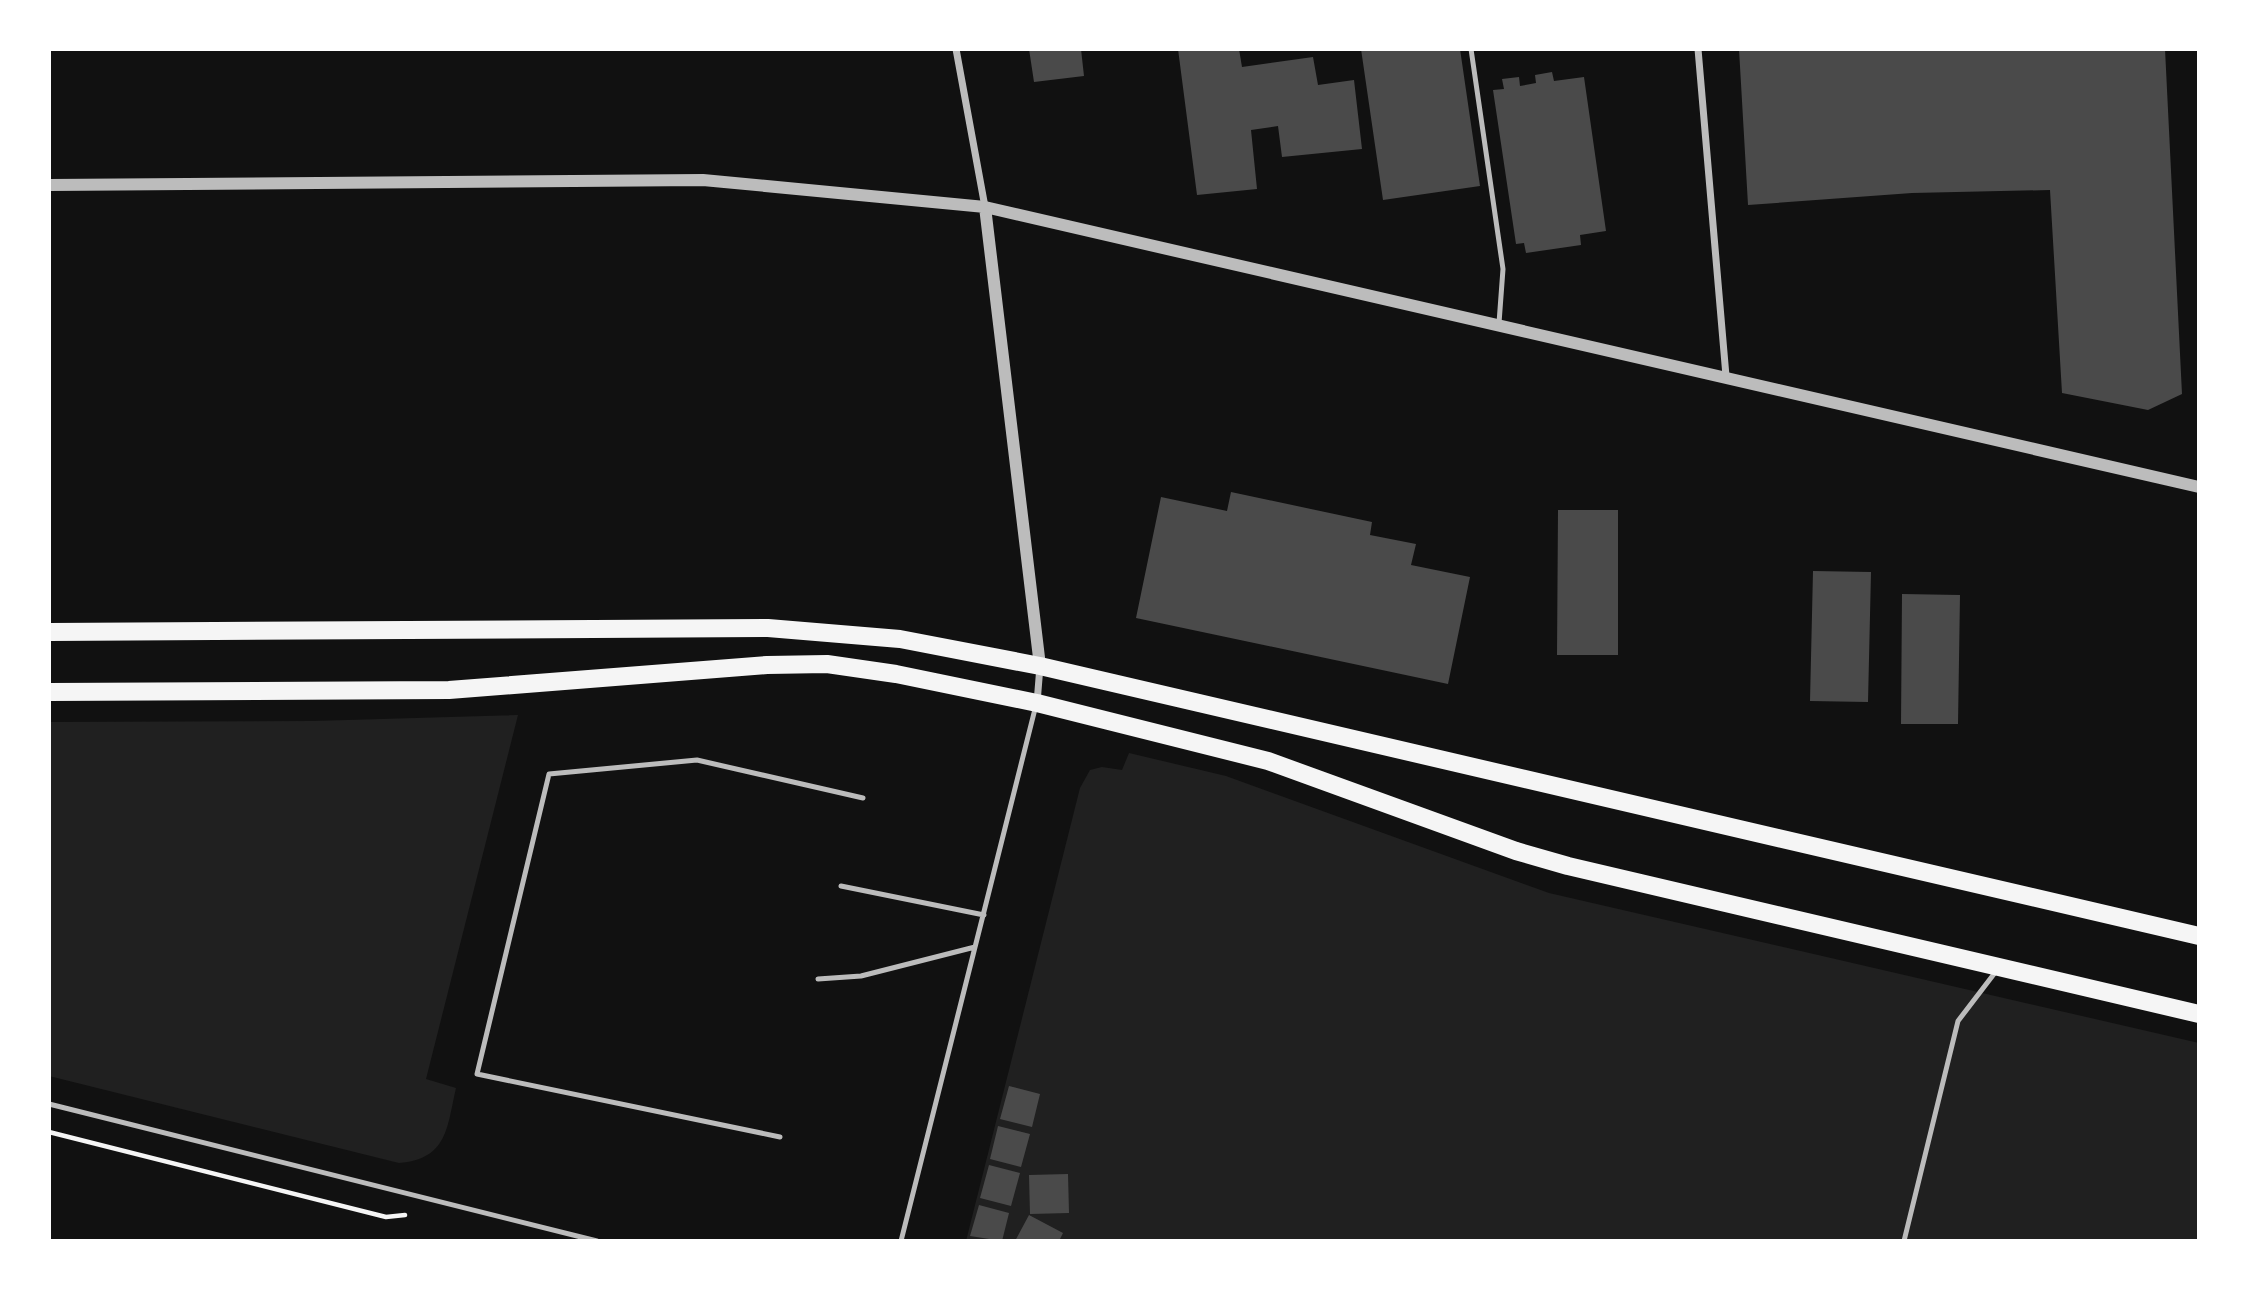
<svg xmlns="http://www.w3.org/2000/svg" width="2248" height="1290" viewBox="0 0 2248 1290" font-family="Inter,sans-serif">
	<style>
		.green { fill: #202020 }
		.building { fill: #4a4a4a }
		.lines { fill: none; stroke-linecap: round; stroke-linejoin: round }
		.path { stroke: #f5f5f5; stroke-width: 4.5 }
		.service { stroke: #bcbcbc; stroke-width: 5 }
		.minor { stroke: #bcbcbc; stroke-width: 7 }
		.tertiary { stroke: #bcbcbc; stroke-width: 12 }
		.primary { stroke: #f5f5f5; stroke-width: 18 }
	</style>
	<rect width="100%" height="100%" fill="#111"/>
	<path class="green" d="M518,715L426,1079L456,1088C447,1127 448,1159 399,1163L49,1076V722L313,721Z
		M1129,753L1226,776L1549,893L2199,1043V1241H966L1080,788L1090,770L1102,767L1122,770Z"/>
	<path class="building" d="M1029,49H1081L1084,76L1034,82Z
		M1178,49H1239L1242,67L1313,57L1318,85L1354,80L1362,149L1282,157L1278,126L1251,130L1257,189L1197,195Z
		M1361,49H1460L1480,186L1383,200Z
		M1739,49H2165L2182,394L2148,410L2062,393L2050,190L1912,193L1748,205Z
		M1552,72L1554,81L1584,77L1606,231L1580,235L1581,245L1526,253L1524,243L1516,244L1493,90L1504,89L1502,79L1519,77L1520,86L1536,83L1535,75Z
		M1231,492L1372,522L1370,535L1416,544L1411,565L1470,577L1448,684L1136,618L1161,497L1227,511Z
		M1558,510H1618V655H1557Z
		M1813,571L1871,572L1868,702L1810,701Z
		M1902,594L1960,595L1958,724H1901Z
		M1009,1086L1040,1094L1032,1127L1000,1119Z
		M998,1126L1030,1134L1021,1167L990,1159Z
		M989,1165L1020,1173L1011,1206L980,1198Z
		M1068,1174L1069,1213L1030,1214L1029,1175Z
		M979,1205L1009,1213L1002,1241L970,1236Z
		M1029,1215L1063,1233L1059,1241H1015Z"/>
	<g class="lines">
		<path class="path" d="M49,1132L386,1217L405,1215"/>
		<path class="service" d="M1471,49L1503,269L1499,323
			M841,886L984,915
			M818,979L861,976L975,947
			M49,1104L597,1241
			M780,1137L477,1074L549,774L697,760L863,798
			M901,1241L1036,705
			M1904,1241L1958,1021L1997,970"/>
		<path class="minor" d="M956,49L985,207
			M1698,49L1726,376
			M1037,703L1040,666"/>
		<path class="tertiary" d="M49,185L703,180L985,207L2199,487
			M985,207L1040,666"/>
		<path class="primary" d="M49,632L768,628L900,639L1040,666L2199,936
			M49,692L449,690L767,665L827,664L896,674L1037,703L1268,761L1516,851L1568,866L2199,1014"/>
	</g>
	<rect width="2248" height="1290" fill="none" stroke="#ffffff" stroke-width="102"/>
</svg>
